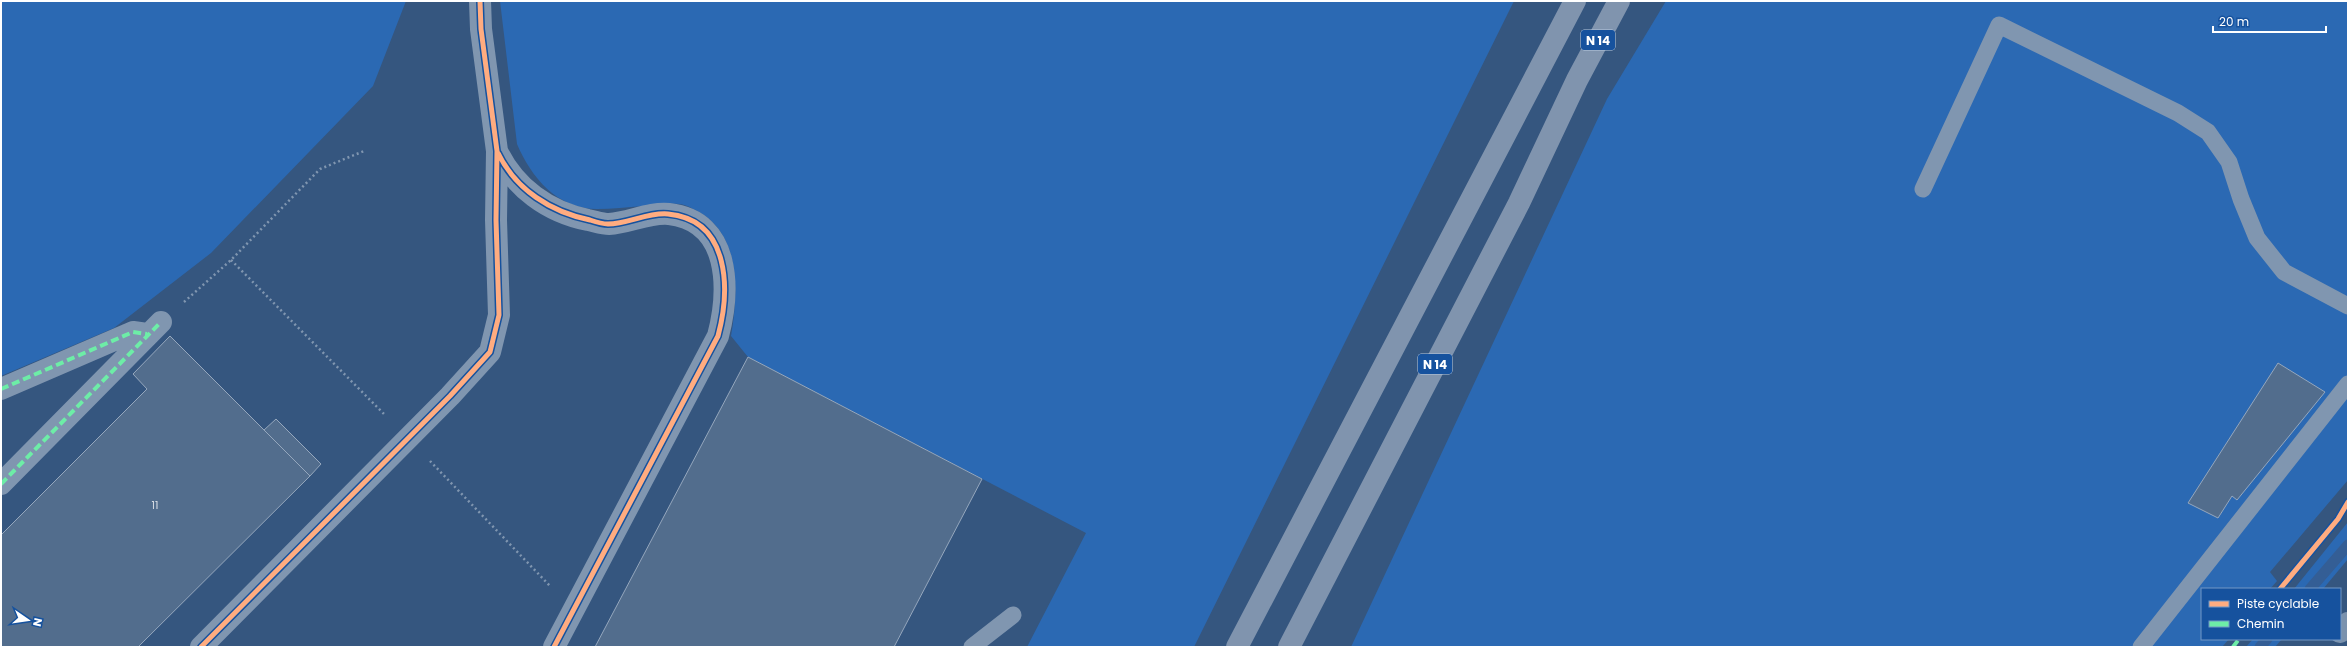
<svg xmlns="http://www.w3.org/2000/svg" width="2349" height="648" viewBox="0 0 2349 648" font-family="Poppins,sans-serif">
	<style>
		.green { fill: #2b69b3 }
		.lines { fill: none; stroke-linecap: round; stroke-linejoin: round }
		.stream { stroke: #345e95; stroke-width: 11 }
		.building { fill: #526d8d; stroke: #95a7bd }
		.path { stroke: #8096b0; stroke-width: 2.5; stroke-dasharray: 2 3; stroke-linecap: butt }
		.lane { stroke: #8096b0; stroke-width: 17 }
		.street { stroke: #8096b0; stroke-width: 22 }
		.secondary { stroke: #7b92ad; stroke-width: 22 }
		.highway { stroke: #8094ae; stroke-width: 22 }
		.quiet { stroke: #6deda7; stroke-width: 4; stroke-dasharray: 8 4; stroke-linecap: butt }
		.cycleway-casing { stroke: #16529e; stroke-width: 8 }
		.cycleway { stroke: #ffac80; stroke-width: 5 }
		.labels { text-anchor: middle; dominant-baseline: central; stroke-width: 3.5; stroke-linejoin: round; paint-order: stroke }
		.number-label { font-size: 11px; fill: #d4dae2 }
		.shield { fill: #16529e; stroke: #b9cbe2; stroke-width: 1 }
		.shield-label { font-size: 12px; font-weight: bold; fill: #fff }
	</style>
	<rect width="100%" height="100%" fill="#35567f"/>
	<path class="green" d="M1,1H406L373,86L211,253L114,328L1,376Z
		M500,1H1514L1194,647H1027L1086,533L748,357L731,336C738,296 741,241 704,215C697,211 688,205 679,204C667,203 654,205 643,206C627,207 612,209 597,209C557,209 531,177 517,144Z
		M1666,1H2348V480L2270,572L2277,581L2270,589H2202V639H2229L2222,647H1351L1607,99Z
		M2348,522V559L2323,589H2294Z
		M2253,639H2282L2275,647H2246Z"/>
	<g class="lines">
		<path class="stream" d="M2310,589L2348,545
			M2260,647L2267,639"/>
	</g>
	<path class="building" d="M170,336L310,476L138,647H1V535L147,389L133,374Z
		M748,357L982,479L894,647H595Z
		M2278,363L2325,392L2237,500L2232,496L2218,518L2188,503Z
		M276,419L321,464L310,476L264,430Z"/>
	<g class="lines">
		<path class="path" d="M231,260L386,416
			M184,302L231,260L320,169L364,151
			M430,461L551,587"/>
		<path class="lane" d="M1923,189L1999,25L2178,113L2208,132L2229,162L2241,199L2257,238L2284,272L2348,306
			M972,647L1013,615
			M2141,647L2348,384"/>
		<path class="street" d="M497,151C515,188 548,212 588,220C594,221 602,224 609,224C629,223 649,212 669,214C731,221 730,290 718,336L554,647
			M1,389L133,332L147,334
			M1,484L161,322
			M201,647L450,396L490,352L499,315L496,220L497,151L481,29L480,1"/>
		<path class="secondary" d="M2340,632L2348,623"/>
		<path class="highway" d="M1237,647L1575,1
			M1289,647L1519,203L1577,80L1619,1"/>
		<path class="quiet" d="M1,389L133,332L147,334
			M1,484L161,322
			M2233,647L2239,639"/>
		<defs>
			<path id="cycleway" d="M498,153C516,190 551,212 590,220C596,222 603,224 608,224C628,224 648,212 668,214C731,220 730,291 718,336L554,647
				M2280,589L2338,519L2348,502
				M201,647L450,396L490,352L499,315L496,220L497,151L481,29L480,1"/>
		</defs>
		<use href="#cycleway" class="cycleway-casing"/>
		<use href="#cycleway" class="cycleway"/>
	</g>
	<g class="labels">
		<g class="number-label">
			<text x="155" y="505">11</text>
		</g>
		<g class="shield">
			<rect x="1581" y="30" width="34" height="20" rx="3"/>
			<rect x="1418" y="354" width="34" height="20" rx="3"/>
		</g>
		<g class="shield-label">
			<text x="1598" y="40">N 14</text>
			<text x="1435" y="364">N 14</text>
		</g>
	</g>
	<rect width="2349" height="648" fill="none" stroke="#ffffff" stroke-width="4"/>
	<rect x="2201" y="588" width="140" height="52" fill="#16529e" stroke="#7397c5"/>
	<rect x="2209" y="601" width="20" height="6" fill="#ffac80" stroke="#7397c5"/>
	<text x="2237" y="608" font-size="12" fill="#ffffff">Piste cyclable</text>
	<rect x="2209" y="621" width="20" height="6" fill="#6deda7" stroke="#7397c5"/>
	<text x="2237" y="628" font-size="12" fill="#ffffff">Chemin</text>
	<g transform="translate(28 620) rotate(103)" stroke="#16529e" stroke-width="3" paint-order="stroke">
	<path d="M0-3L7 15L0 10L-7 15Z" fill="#ffffff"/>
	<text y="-6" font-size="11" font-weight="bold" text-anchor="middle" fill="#ffffff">N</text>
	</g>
	<path d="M2213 26v6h113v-6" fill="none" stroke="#ffffff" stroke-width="2"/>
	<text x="2219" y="26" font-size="12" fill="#ffffff" stroke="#16529e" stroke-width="3" paint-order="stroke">20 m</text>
</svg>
